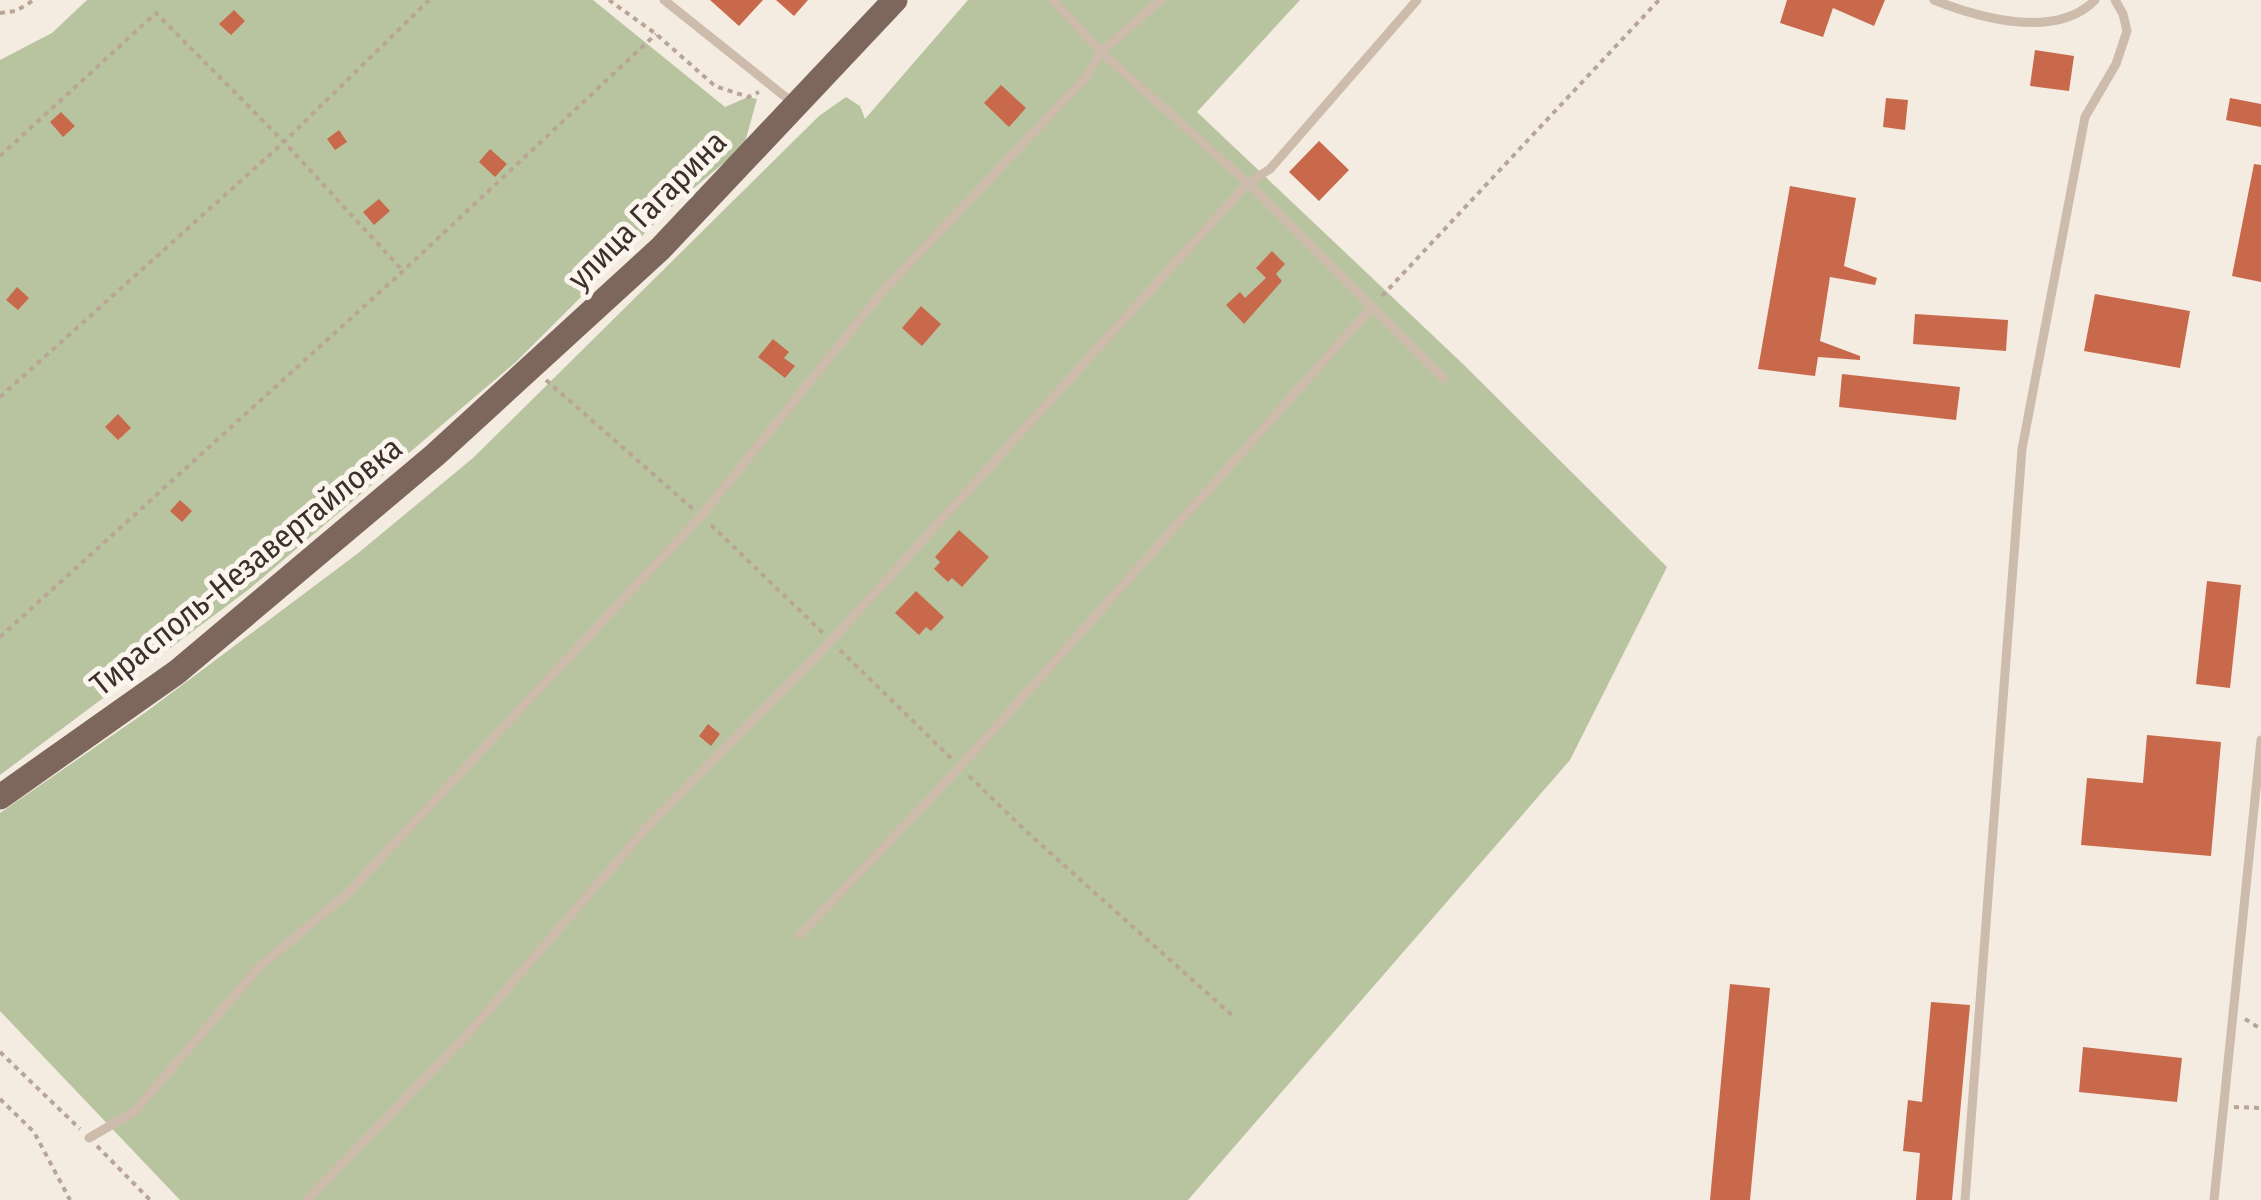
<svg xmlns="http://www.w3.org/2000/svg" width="2261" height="1200" viewBox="0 0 2261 1200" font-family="'Fira Sans Condensed',sans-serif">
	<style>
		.green { fill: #b8c4a0 }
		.building { fill: #c8694b }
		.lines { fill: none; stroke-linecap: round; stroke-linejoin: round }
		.path { stroke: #b9a596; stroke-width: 4; stroke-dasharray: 5 5; stroke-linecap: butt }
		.service { stroke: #cdbbac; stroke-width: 9 }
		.primary { stroke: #7d675c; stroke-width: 25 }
		.labels { text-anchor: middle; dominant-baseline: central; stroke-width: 10; stroke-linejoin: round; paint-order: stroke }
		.street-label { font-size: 32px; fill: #3b302b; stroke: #fbf5ee }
	</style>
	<rect width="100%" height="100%" fill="#f4ebe1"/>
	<path class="green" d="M87,0H593L725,107L748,97L757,99L744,146L670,208L517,361L248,590L0,775V60L52,33Z
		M968,0H1300L1197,112L1464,365L1667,567L1570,760L1188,1200H180L0,1011V813L146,712L357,554L473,458L819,116L846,97L860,106L865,119Z"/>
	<path class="building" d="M710,0H763L739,26Z
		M776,0H808L794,16Z
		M1787,0H1885L1874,26L1833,8L1823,37L1780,23Z
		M234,10L245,21L231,35L219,24Z
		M2035,50L2074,56L2069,91L2030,86Z
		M1001,85L1026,108L1009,127L984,103Z
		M1886,98L1908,100L1905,130L1883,127Z
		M2230,98L2261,104V127L2226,120Z
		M61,112L75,126L63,137L50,122Z
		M339,130L347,142L335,150L327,139Z
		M1319,141L1349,170L1319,201L1289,172Z
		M490,149L507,164L495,177L479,162Z
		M2254,164L2261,165V282L2232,276Z
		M1790,186L1856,198L1844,266L1877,278L1875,285L1830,277L1820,341L1860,356V360L1818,357L1815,376L1758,369Z
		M379,199L390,211L374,225L363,212Z
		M1272,251L1285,264L1276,274L1282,281L1244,324L1226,305L1240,292L1245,298L1266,278L1256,268Z
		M17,287L29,298L18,310L6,300Z
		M2095,294L2190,311L2180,368L2084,351Z
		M921,306L941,324L922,346L902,328Z
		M1915,314L2008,320L2006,351L1913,344Z
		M773,339L789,352L784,358L795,366L785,378L758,357Z
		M1842,374L1960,387L1956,420L1839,407Z
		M118,414L131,428L118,440L105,427Z
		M180,500L192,511L182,522L170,511Z
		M959,530L989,557L962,587L952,578L948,582L934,569L940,562L935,557Z
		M2207,581L2241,585L2230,688L2196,684Z
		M916,591L944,617L931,631L926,627L919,635L895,613Z
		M708,724L720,734L711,746L699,736Z
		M2147,735L2221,742L2211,856L2081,845L2087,778L2143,783Z
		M1730,984L1770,988L1750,1200H1710Z
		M1931,1002L1970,1005L1952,1200H1916L1920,1153L1903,1151L1908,1100L1922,1102Z
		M2083,1047L2182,1058L2177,1102L2079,1092Z"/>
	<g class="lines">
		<path class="path" d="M609,0L656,34L715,86L748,97L759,92
			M0,13L16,11L34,0
			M0,156L156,13L284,142L403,271
			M1382,296L1659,0
			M546,380L693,509
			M0,397L284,142L429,0
			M711,525L823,633
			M0,637L403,271L656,34
			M840,650L952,759
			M969,776L1029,834L1234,1017
			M2245,1019L2261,1029
			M0,1052L80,1129
			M0,1099L34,1132L70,1200
			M2234,1107L2261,1108
			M97,1146L150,1200"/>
		<path class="service" d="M664,0L793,103
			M1053,0L1101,52L1248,183L1444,379
			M1934,0C1979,18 2056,40 2095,0
			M800,935L960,767L1372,307
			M89,1138L135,1111L259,967L348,893L701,516L884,290L1087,76L1101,52L1161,0
			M307,1200L467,1035L647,827L831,641L1248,183L1270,169L1417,0
			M1965,1200L2022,449L2085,117L2116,64L2127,31L2123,14L2115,0
			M2214,1200L2261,740"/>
		<path class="primary" d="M0,797L177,672L435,455L660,249L895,0"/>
	</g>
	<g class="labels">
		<g class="street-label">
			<text transform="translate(647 210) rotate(-45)">улица Гагарина</text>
			<text transform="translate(246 566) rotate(-39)">Тирасполь-Незавертайловка</text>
		</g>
	</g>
</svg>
